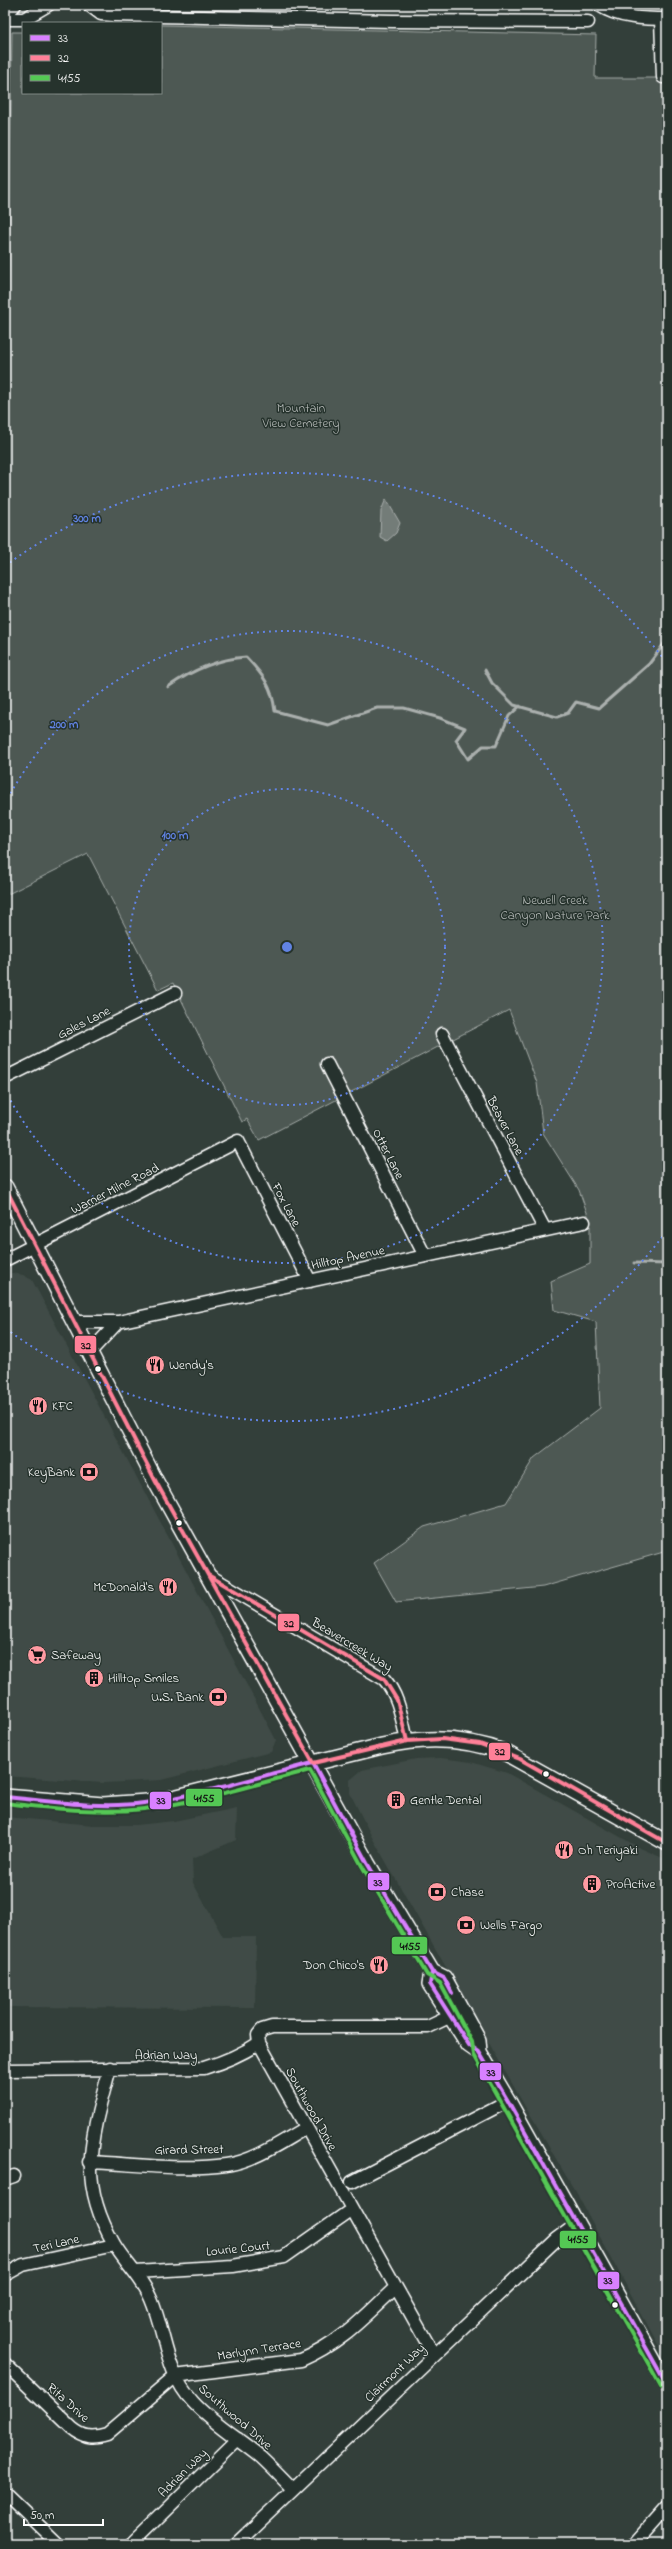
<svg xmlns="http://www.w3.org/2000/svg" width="672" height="2549" viewBox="0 0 672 2549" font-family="'Indie Flower',sans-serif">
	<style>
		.built { fill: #404c47 }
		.green { fill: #4d5853; stroke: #a6aca9 }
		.water { fill: #737b78; stroke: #abb0ae }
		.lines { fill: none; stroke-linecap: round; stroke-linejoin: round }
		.stream { stroke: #abb0ae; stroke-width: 3 }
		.minor-casing { stroke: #fff; stroke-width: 15 }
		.major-casing { stroke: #fff; stroke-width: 18 }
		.minor { stroke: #26332d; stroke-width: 12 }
		.major { stroke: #26332d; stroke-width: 15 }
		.bus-1-casing { stroke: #26332d; stroke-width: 7 }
		.bus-2-casing { stroke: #26332d; stroke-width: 7 }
		.bus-3-casing { stroke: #26332d; stroke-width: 7 }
		.bus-1 { stroke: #d880ff; stroke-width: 4 }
		.bus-2 { stroke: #ff8098; stroke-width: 4 }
		.bus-3 { stroke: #54c854; stroke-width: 4 }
		.ring { fill: none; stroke: #6183e4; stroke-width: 2; stroke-dasharray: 2 4 }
		.bus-dot { fill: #fff; stroke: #26332d; stroke-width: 1.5 }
		.labels { text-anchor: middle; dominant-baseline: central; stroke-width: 3; stroke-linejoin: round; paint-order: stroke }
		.park-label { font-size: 13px; fill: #b8bcba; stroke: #26332d }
		.street-label { font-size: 13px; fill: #fff; stroke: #26332d }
		.poi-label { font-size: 13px; fill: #fff; stroke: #26332d; text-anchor: start }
		.centre { fill: #6183e4; stroke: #26332d; stroke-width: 2 }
		.ring-label { font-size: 12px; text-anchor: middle; font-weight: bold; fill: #6183e4; stroke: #26332d; stroke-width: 3; stroke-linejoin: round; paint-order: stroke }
		.line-badge { stroke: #26332d; stroke-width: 1.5 }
		.pale-badge-label { font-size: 11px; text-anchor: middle; font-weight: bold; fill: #111 }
	</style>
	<rect width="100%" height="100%" fill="#333f3a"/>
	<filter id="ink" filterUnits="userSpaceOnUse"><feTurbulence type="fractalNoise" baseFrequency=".025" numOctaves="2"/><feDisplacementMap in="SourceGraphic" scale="8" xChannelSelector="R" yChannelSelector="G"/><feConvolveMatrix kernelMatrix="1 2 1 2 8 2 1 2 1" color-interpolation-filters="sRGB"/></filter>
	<g filter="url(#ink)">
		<path class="built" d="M12,1273L23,1275L32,1280L276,1740L271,1752L161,1780L103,1783L5,1776V1275Z
			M441,1758L471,1762L507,1773L638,1847L667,1860V2361L578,2196L526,2108L373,1839L350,1793V1780L362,1770L416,1759Z
			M237,1808L236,1840L192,1859L193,1883L223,1937H256L255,2008L5,2007V1817L93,1825H137L174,1821Z"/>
		<path class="green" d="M161,25L596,35L595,78H667V1551L543,1587L396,1602L374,1563L424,1527L506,1503L534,1458L600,1408L596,1322L554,1310L551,1281L590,1264V1221L579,1190L543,1133L537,1083L509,1010L259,1140L247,1119L242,1122L173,983L158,990L88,854L8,894L5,889V325L8,324L12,32H23V93H161Z"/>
		<path class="water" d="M386,499L400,523L396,533L387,541L380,537L381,511Z"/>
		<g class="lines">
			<path class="stream" d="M485,670L492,683L514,705L557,717L568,713L576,702L599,708L649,664L667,640
				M168,687C192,670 217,659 246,657C263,675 272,686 275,711L328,725L377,708H404L440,718L465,728L456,740L468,759L483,746H496L509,716L520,706
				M634,1263L667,1264"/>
			<defs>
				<path id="minor" d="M89,5L101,14L113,15L393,21L588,22
					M599,5C618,18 645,19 667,19
					M5,16L15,5
					M5,19H24L48,5
					M661,19L663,77
					M442,1034L545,1230
					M327,1064L425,1256
					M5,1078L175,993
					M5,1260L238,1141L310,1281
					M75,1322H118L584,1222
					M90,1352L118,1322
					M208,1575L384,1679C399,1695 402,1720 407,1741
					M259,2043L434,2355
					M110,2068C92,2135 76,2179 114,2244C125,2263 142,2277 151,2299C166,2334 165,2372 193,2402C212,2423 239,2439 261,2457C272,2467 283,2479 293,2489
					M5,2070L204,2068C224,2062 241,2055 259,2043L258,2035L262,2030L272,2027H428L451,2016
					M89,2162C134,2164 182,2171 226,2165C255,2161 281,2142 306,2128
					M5,2179L14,2176
					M352,2182L508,2101
					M136,2272L233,2266L284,2257L351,2210
					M5,2275L23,2265L114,2245
					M5,2364L72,2428C84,2438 93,2438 107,2434L175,2376L301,2360C341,2343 364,2317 395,2288
					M5,2493L58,2544
					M131,2544L238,2439
					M236,2544L557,2239L577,2224
					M634,2544L667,2507"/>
				<path id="major" d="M5,1187L156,1482L367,1863L432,1972L444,1978L478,2040L479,2052
					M5,1797L103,1805L161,1801L382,1746C425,1736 465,1737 506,1753L667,1843
					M432,1972L430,1984L469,2045L479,2052L508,2101L667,2385"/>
			</defs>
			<use href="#minor" class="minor-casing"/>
			<use href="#major" class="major-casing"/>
			<use href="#minor" class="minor"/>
			<use href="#major" class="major"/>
			<defs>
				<path id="bus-1" d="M313,1763L367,1863L432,1972L444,1978L452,1993
					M5,1797C51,1801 99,1809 144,1803C201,1795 257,1777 313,1763
					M432,1972L430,1984L469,2045L479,2052L508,2101L667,2385"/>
				<path id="bus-2" d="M5,1187L156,1482L208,1575L384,1679L397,1700L407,1741
					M208,1575L313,1763
					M313,1763L407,1741L442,1739L480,1744L520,1759L667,1843"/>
				<path id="bus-3" d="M5,1803C51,1808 98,1814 144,1809C200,1802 256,1784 310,1770L362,1866L427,1975L440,1983L472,2042L474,2055L662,2388"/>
			</defs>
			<use href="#bus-1" class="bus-1-casing"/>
			<use href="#bus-2" class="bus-2-casing"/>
			<use href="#bus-3" class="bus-3-casing"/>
			<use href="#bus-1" class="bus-1"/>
			<use href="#bus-2" class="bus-2"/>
			<use href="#bus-3" class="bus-3"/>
		</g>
	</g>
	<g class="ring">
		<circle cx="287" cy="947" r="158"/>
		<path d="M5 804A316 316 0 1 1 5 1090"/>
		<path d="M666 1232A474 474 0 0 1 5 1328M5 566A474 474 0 0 1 666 662"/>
	</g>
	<defs>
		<symbol id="restaurant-disc" viewBox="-11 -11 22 22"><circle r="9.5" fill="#ff9aa2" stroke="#26332d"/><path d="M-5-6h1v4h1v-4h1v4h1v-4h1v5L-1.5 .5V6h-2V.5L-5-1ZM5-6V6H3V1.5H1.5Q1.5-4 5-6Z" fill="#111"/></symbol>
		<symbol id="bank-disc" viewBox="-11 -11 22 22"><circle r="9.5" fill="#ff9aa2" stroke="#26332d"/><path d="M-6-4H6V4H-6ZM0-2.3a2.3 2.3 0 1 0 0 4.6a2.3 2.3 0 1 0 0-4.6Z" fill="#111"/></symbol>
		<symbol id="supermarket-disc" viewBox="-11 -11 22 22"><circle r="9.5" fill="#ff9aa2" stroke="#26332d"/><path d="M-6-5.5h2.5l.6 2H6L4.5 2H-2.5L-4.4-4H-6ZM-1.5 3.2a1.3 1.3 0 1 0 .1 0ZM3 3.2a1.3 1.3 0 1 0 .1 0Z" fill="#111"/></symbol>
		<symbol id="building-disc" viewBox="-11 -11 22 22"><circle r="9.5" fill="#ff9aa2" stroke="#26332d"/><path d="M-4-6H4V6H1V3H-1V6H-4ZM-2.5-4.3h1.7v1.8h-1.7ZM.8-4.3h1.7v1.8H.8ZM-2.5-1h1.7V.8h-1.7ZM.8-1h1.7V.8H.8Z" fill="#111"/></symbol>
	</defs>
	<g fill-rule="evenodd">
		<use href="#restaurant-disc" x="144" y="1354" width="22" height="22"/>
		<use href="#restaurant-disc" x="27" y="1395" width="22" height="22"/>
		<use href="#bank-disc" x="78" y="1461" width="22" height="22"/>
		<use href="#restaurant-disc" x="157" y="1576" width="22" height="22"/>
		<use href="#supermarket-disc" x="26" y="1644" width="22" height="22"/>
		<use href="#building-disc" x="83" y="1667" width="22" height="22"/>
		<use href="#bank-disc" x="207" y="1686" width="22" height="22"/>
		<use href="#building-disc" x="385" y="1789" width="22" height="22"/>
		<use href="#restaurant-disc" x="553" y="1839" width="22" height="22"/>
		<use href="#building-disc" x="581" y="1873" width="22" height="22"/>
		<use href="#bank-disc" x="426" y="1881" width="22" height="22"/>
		<use href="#bank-disc" x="455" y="1914" width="22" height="22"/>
		<use href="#restaurant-disc" x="368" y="1954" width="22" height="22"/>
	</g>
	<g class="bus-dot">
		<circle cx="98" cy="1369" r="3.5"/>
		<circle cx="179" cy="1523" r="3.5"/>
		<circle cx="546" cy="1774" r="3.5"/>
		<circle cx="615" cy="2305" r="3.5"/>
	</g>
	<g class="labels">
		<g class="park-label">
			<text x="301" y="408">Mountain<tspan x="301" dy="15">View Cemetery</tspan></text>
			<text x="555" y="900">Newell Creek<tspan x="555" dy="15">Canyon Nature Park</tspan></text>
		</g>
		<g class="street-label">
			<text transform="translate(84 1023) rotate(-27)">Gales Lane</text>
			<text transform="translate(505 1126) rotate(62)">Beaver Lane</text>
			<text transform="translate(388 1154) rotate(63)">Otter Lane</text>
			<text transform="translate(115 1189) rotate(-27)">Warner Milne Road</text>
			<text transform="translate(286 1205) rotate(62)">Fox Lane</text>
			<text transform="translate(348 1258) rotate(-12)">Hilltop Avenue</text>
			<text transform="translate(352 1645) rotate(31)">Beavercreek Way</text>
			<text x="166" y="2055">Adrian Way</text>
			<text transform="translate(311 2109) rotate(61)">Southwood Drive</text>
			<text transform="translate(189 2150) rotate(-1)">Girard Street</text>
			<text transform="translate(56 2244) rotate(-13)">Teri Lane</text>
			<text transform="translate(238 2249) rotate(-6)">Lourie Court</text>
			<text transform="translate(259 2350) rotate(-9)">Marlynn Terrace</text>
			<text transform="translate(395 2373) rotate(-44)">Clairmont Way</text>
			<text transform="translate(68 2403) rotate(42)">Rita Drive</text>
			<text transform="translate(235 2417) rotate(41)">Southwood Drive</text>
			<text transform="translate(183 2473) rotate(-45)">Adrian Way</text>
		</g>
		<g class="poi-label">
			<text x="169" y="1365">Wendy's</text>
			<text x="52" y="1406">KFC</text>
			<text x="75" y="1472" text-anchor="end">KeyBank</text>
			<text x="154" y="1587" text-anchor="end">McDonald's</text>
			<text x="51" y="1655">Safeway</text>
			<text x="108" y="1678">Hilltop Smiles</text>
			<text x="204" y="1697" text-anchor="end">U.S. Bank</text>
			<text x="410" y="1800">Gentle Dental</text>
			<text x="578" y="1850">Oh Teriyaki</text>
			<text x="606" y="1884">ProActive</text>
			<text x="451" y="1892">Chase</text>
			<text x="480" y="1925">Wells Fargo</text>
			<text x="365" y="1965" text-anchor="end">Don Chico's</text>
		</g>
	</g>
	<circle cx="287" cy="947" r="6" class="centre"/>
	<g class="ring-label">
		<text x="87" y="522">300 m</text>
		<text x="64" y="728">200 m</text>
		<text x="175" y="839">100 m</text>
	</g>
	<g class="line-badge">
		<rect x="74" y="1335" width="23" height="19" rx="4" fill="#ff8098"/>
		<rect x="277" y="1613" width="23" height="19" rx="4" fill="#ff8098"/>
		<rect x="488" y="1742" width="23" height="19" rx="4" fill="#ff8098"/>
		<rect x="185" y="1788" width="38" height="19" rx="4" fill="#54c854"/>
		<rect x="149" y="1791" width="23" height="19" rx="4" fill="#d880ff"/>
		<rect x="367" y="1872" width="23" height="19" rx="4" fill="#d880ff"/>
		<rect x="391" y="1936" width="37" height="19" rx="4" fill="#54c854"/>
		<rect x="479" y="2062" width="23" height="19" rx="4" fill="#d880ff"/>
		<rect x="559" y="2230" width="38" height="19" rx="4" fill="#54c854"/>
		<rect x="597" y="2271" width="23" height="19" rx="4" fill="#d880ff"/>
	</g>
	<g class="pale-badge-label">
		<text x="86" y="1349">32</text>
		<text x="289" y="1627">32</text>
		<text x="500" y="1755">32</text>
		<text x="204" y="1802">4155</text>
		<text x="161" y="1804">33</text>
		<text x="378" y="1886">33</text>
		<text x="410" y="1950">4155</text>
		<text x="491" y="2076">33</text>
		<text x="578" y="2243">4155</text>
		<text x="608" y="2284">33</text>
	</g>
	<rect width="672" height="2549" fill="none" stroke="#26332d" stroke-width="20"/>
	<rect x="10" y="10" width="652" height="2529" fill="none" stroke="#fff" stroke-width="1.5" filter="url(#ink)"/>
	<rect x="22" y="22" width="140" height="72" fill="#26332d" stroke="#7d8581"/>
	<rect x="30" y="35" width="20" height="6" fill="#d880ff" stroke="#7d8581"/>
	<text x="58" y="42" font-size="12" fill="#ffffff">33</text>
	<rect x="30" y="55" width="20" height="6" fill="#ff8098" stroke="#7d8581"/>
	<text x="58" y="62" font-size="12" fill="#ffffff">32</text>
	<rect x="30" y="75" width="20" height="6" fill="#54c854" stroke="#7d8581"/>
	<text x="58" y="82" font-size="12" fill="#ffffff">4155</text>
	<path d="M24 2519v6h79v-6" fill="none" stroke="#ffffff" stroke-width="2"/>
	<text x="30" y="2519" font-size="12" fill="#ffffff" stroke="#26332d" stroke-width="3" paint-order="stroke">50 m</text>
</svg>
